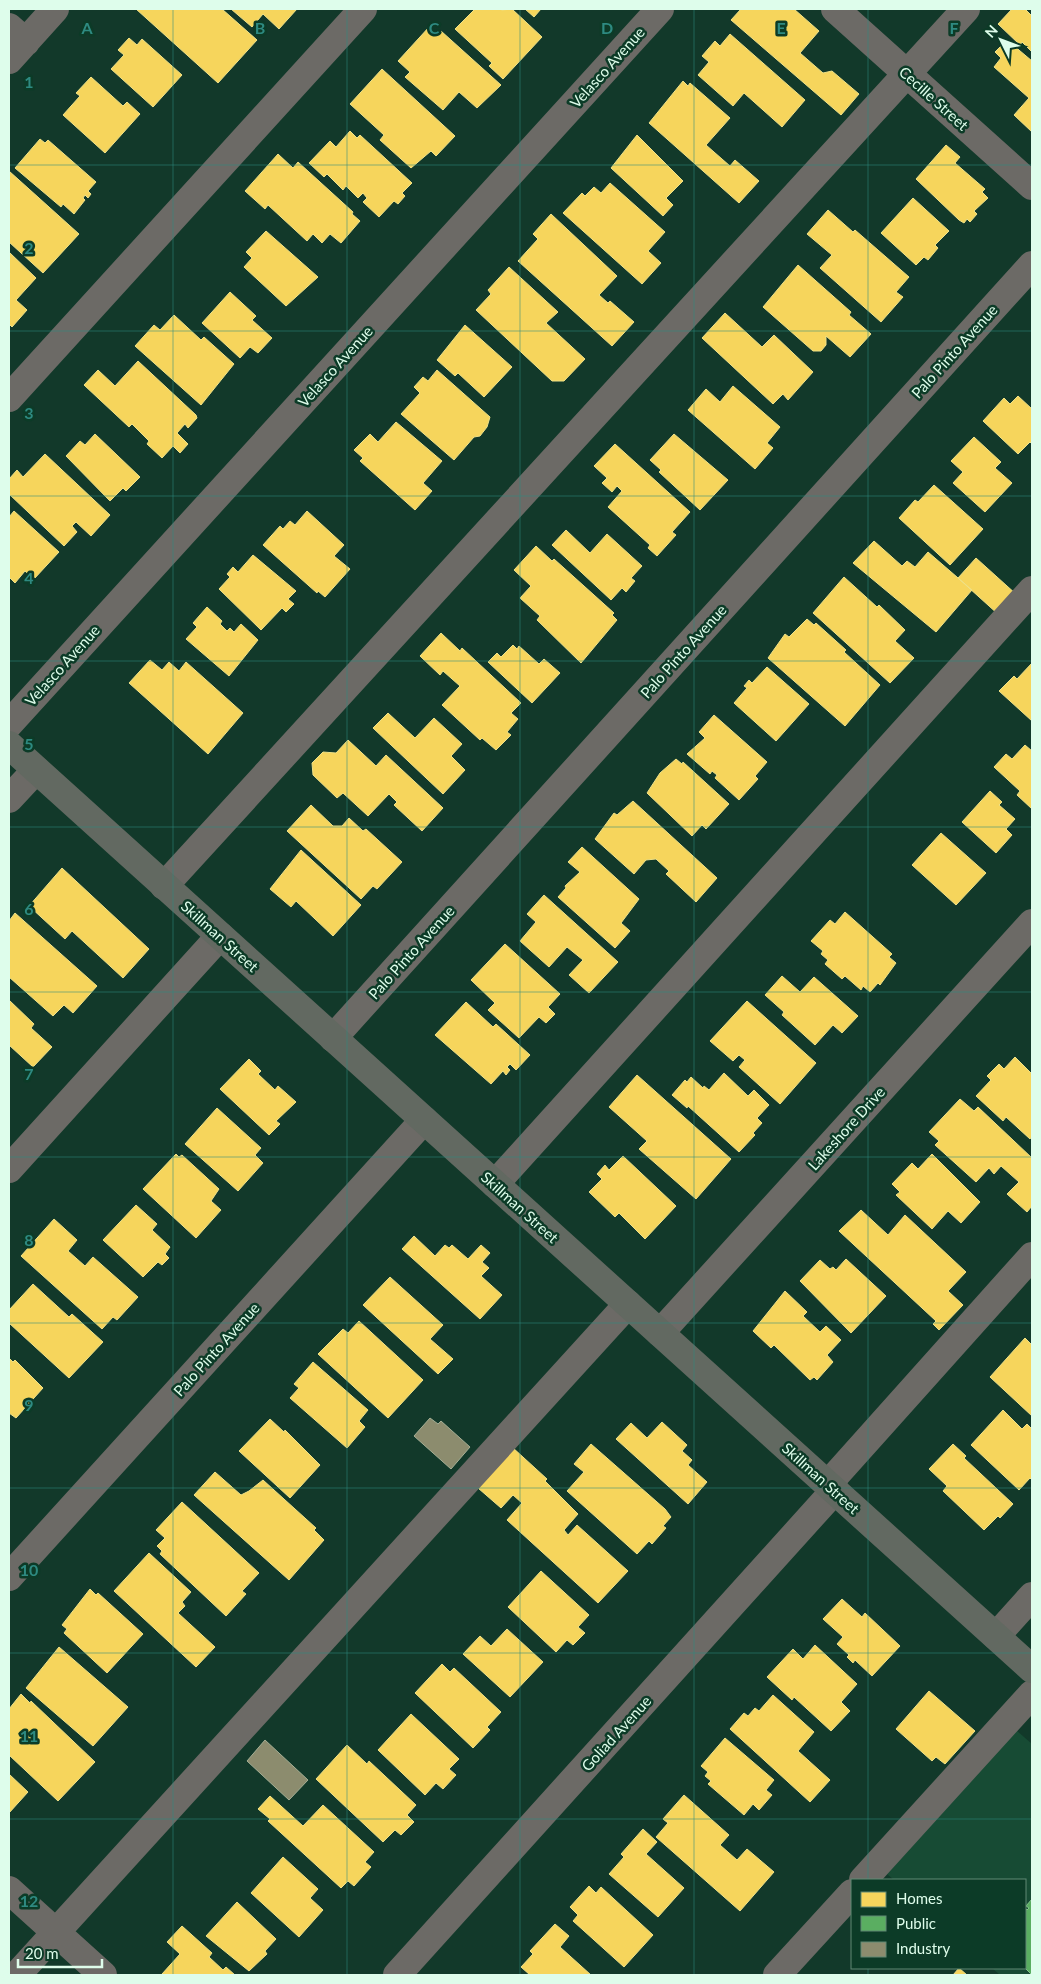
<svg xmlns="http://www.w3.org/2000/svg" width="1041" height="1984" viewBox="0 0 1041 1984" font-family="Lato,sans-serif">
	<style>
		.built { fill: #174b34 }
		.homes { fill: #f6d55c; stroke: #efe187 }
		.public { fill: #5aae61; stroke: #82c68a }
		.industry { fill: #8c8c6e; stroke: #a5ae94 }
		.lines { fill: none; stroke-linecap: round; stroke-linejoin: round }
		.minor { stroke: #6c6a66; stroke-width: 28 }
		.major { stroke: #626961; stroke-width: 28 }
		.grid { fill: none; stroke: #2e8a81; stroke-width: 1; stroke-opacity: 0.55 }
		.labels { text-anchor: middle; dominant-baseline: central; stroke-width: 5; stroke-linejoin: round; paint-order: stroke }
		.street-label { font-size: 15px; fill: #defdeb; stroke: #0c3b27 }
		.grid-label { font-size: 16px; text-anchor: middle; font-weight: bold; fill: #2e8a81; stroke: #0c3b27; stroke-width: 5; stroke-linejoin: round; paint-order: stroke }
	</style>
	<rect width="100%" height="100%" fill="#12392a"/>
	<path class="built" d="M1016,1730L1032,1744V1975H1000L992,1968H1025V1880H894L887,1874Z"/>
	<path class="homes" d="M136,9H222L257,40L218,83Z
		M231,9H297L279,29L263,14L252,27Z
		M473,9H500L502,10L512,9L542,37L503,79L489,66L492,63L455,29L474,10Z
		M525,9H541L534,17Z
		M741,9H794L819,31L800,53L823,73L832,71L859,94L841,115L731,20Z
		M1012,9H1025L1032,16V52L1022,42L1020,45L998,24Z
		M430,26L438,34L441,31L501,85L477,108L459,92L443,110L405,77L410,72L398,61Z
		M730,34L805,100L782,127L744,93L733,106L698,75L709,62L702,56L715,41L720,46Z
		M129,38L137,45L142,39L182,75L153,107L111,69L124,55L118,50Z
		M1005,42L1011,47L1013,45L1032,61V132L1014,115L1029,98L994,67L1001,58L995,52Z
		M382,69L455,136L436,156L431,151L411,168L380,140L384,135L350,104Z
		M91,77L123,106L127,102L140,114L105,153L63,115L80,96L76,93Z
		M683,81L688,86L690,83L730,118L706,145L730,166L735,160L759,181L739,203L649,123Z
		M350,131L357,138L360,135L412,183L402,193L405,196L398,204L394,201L379,217L363,202L367,198L363,193L358,198L346,186L343,190L327,174L324,177L309,163L330,141L336,147Z
		M637,135L683,181L666,198L673,205L663,216L611,168Z
		M40,139L45,143L48,140L96,182L88,191L91,194L88,198L85,195L83,198L85,200L74,214L63,204L61,207L15,168Z
		M946,145L960,157L955,163L985,189L982,192L988,198L974,211L977,214L970,222L967,219L964,223L959,220L916,179Z
		M278,154L293,168L298,162L353,212L352,214L360,221L341,243L330,234L322,243L313,234L307,241L268,205L265,209L245,191Z
		M9,171L79,234L43,273L9,242Z
		M610,183L665,232L648,251L661,263L642,284L563,213L582,193L585,196L594,187L601,193Z
		M913,198L949,231L935,245L938,248L928,260L924,257L916,265L881,233Z
		M828,210L853,232L855,230L909,277L896,292L903,297L881,322L820,268L832,255L807,234Z
		M551,214L617,276L599,295L608,303L610,301L634,322L612,346L518,261L538,239L533,234Z
		M266,231L318,277L286,306L244,267L252,258L246,252Z
		M9,252L36,278L16,300L27,310L12,327L9,324Z
		M798,265L851,312L849,315L871,334L850,357L826,336V345L821,351H813L763,307Z
		M509,267L558,312L546,323L585,359L564,381H552L476,310L491,294L488,290Z
		M230,292L256,316L252,320L272,338L258,353L250,347L240,358L202,323Z
		M725,313L762,347L774,335L813,372L788,400L783,394L773,404L702,338Z
		M174,315L201,340L204,337L234,364L201,405L135,346L154,325L160,330Z
		M465,325L512,367L484,397L458,373L455,376L437,360Z
		M138,361L196,415L197,418L188,428L185,424L177,433L188,444L180,453L173,446L162,458L147,444L149,441L132,424L129,427L84,385L98,370L115,386Z
		M437,370L490,417L487,427L480,436L474,437L454,460L401,414L420,393L414,387L423,377L428,381Z
		M733,386L780,427L767,443L773,448L755,469L688,410L706,389L720,402Z
		M1018,396L1032,409V444L1030,442L1018,454L983,421L1004,398L1010,404Z
		M396,422L442,461L423,483L432,491L415,510L360,461L363,458L354,450L370,434L378,442Z
		M95,434L140,477L126,491L123,488L110,501L66,456L80,441L85,445Z
		M674,434L728,480L700,510L659,472L661,470L650,460Z
		M974,437L1001,462L995,468L1012,483L985,512L953,483L963,472L951,461Z
		M615,444L690,512L672,532L676,535L657,556L648,548L650,545L608,507L622,491L617,486L612,492L602,483L607,478L594,466Z
		M45,454L110,515L91,536L76,522L72,526L77,532L64,546L9,494V479L17,470L23,477Z
		M934,485L983,529L950,565L899,518L915,500L918,502Z
		M14,511L59,552L34,579L25,571L15,583L9,577V517Z
		M307,511L344,545L334,556L350,569L325,597L318,591L317,593L263,545L280,526L283,529L290,521L295,525Z
		M566,530L590,553L607,534L642,566L631,578L635,581L626,592L622,588L611,600L552,545Z
		M874,541L902,566L907,561L915,567L928,552L972,590L936,632L853,563Z
		M536,546L552,561L554,559L614,613L612,615L617,620L581,663L537,620L540,616L520,598L531,586L514,570Z
		M253,555L296,591L288,599L294,604L286,612L282,608L261,630L219,589L230,577L227,574L233,567L238,572Z
		M976,558L1017,595L999,615L958,578Z
		M844,577L877,607L879,605L905,630L895,641L914,658L890,683L813,613Z
		M207,607L222,621L220,624L227,631L230,628L234,632L241,624L258,640L229,676L186,639L197,627L193,623Z
		M807,619L814,625L816,623L846,650L844,652L880,685L845,726L768,658L785,634L789,637Z
		M441,633L460,651L462,648L521,703L511,713L518,719L507,732L511,735L496,750L482,738L480,740L442,705L460,686L443,671L440,675L420,656Z
		M513,645L517,649L519,646L539,664L544,659L560,673L532,703L488,662L497,653L501,657Z
		M150,660L162,670L169,662L179,671L186,662L243,713L208,754L129,683Z
		M1032,663V721L999,691L1014,676L1017,679Z
		M767,667L809,704L776,741L734,703L747,688L744,686L749,680L752,683Z
		M388,713L415,738L434,718L462,744L451,756L465,770L443,794L373,728Z
		M714,715L767,762L755,776L758,779L739,800L715,778L717,775L712,771L710,774L687,754L705,738L699,732Z
		M348,740L376,766L386,755L443,808L422,831L394,805L397,802L389,794L368,816L343,793L337,798L313,775L312,763L323,752L336,753Z
		M1025,745L1032,751V809L1017,795L1020,791L994,767L1006,754L1012,759Z
		M676,759L682,764L683,762L729,804L706,829L702,825L692,836L647,793L660,773Z
		M990,791L1002,802L999,805L1015,819L1006,829L1012,835L996,853L962,822Z
		M633,801L717,878L696,902L666,874L669,871L656,859L646,860L634,874L595,839L614,813L617,815Z
		M311,805L333,826H342L349,818L363,831L366,829L402,862L377,889L373,886L361,899L287,831Z
		M941,833L986,873L956,905L912,865Z
		M582,847L639,899L621,923L630,931L615,948L558,897L566,888L565,886L580,872L568,862Z
		M301,850L361,905L333,936L296,901L291,907L270,889Z
		M62,868L149,949L123,978L72,931L65,939L29,906Z
		M544,895L618,962L589,993L569,975L583,960L567,947L549,967L520,941L536,922L527,914Z
		M845,912L892,954L889,957L896,963L880,985L878,983L870,992L863,986L861,990L845,976L842,979L825,964L828,960L821,954L823,951L811,941L830,920L835,924Z
		M15,913L97,986L73,1013L64,1005L53,1016L9,977V921Z
		M505,944L560,994L548,1007L555,1014L546,1023L539,1017L519,1038L488,1010L495,1003L471,980Z
		M782,976L800,992L814,977L858,1016L842,1033L833,1025L815,1045L782,1015L784,1012L765,995Z
		M9,1000L34,1024L31,1028L52,1047L33,1067L9,1045Z
		M747,1001L816,1063L780,1104L739,1067L745,1060L739,1055L733,1061L710,1041Z
		M466,1002L493,1027L496,1024L530,1055L516,1070L510,1064L507,1067L510,1070L506,1075L503,1071L491,1084L435,1035Z
		M1015,1057L1032,1074V1136L1030,1139L1006,1117L1003,1121L976,1096L991,1080L987,1076L999,1064L1004,1069Z
		M249,1059L261,1071L258,1074L275,1090L278,1086L296,1102L276,1121L280,1124L269,1135L220,1089Z
		M724,1073L748,1096L754,1090L769,1105L757,1118L762,1123L753,1133L755,1135L739,1152L688,1106L687,1108L672,1095L685,1080L687,1082L691,1077L703,1088L704,1086L709,1090Z
		M637,1075L731,1159L696,1199L639,1149L647,1141L609,1107Z
		M960,1099L974,1111L978,1107L1032,1158V1206L1027,1212L1007,1194L1019,1182L1001,1166L994,1174L989,1168L976,1182L935,1145L939,1141L929,1132Z
		M217,1108L261,1148L255,1155L263,1163L238,1191L185,1144Z
		M176,1154L179,1157L182,1155L219,1189L211,1201L221,1210L196,1238L143,1189Z
		M932,1154L980,1202L961,1223L948,1211L932,1229L896,1195L900,1192L892,1184L912,1163L918,1169Z
		M623,1156L676,1206L645,1239L619,1213L615,1217L589,1192L602,1179L597,1174L605,1165L609,1170Z
		M136,1205L157,1224L152,1230L170,1247L165,1254L169,1258L162,1265L158,1262L143,1277L103,1240Z
		M861,1210L888,1235L905,1215L966,1272L948,1291L963,1305L939,1330L933,1324L936,1321L839,1231Z
		M54,1219L77,1240L68,1251L85,1266L93,1257L138,1297L117,1320L113,1317L102,1329L21,1256Z
		M414,1236L435,1256L445,1245L449,1248L452,1245L468,1259L481,1245L490,1253L482,1262L489,1268L481,1276L502,1295L480,1319L402,1249Z
		M846,1259L886,1296L851,1333L800,1281L820,1260L830,1269L833,1267L836,1270Z
		M390,1277L443,1325L430,1339L453,1359L438,1374L363,1305Z
		M33,1284L69,1317L72,1314L103,1342L69,1378L9,1323V1310Z
		M785,1291L807,1312L803,1316L820,1332L826,1326L841,1340L827,1355L833,1362L817,1380L814,1377L810,1380L774,1345L771,1348L753,1331Z
		M359,1321L423,1380L388,1418L318,1354L343,1329L348,1333Z
		M1025,1338L1032,1345V1416L990,1377Z
		M9,1358L13,1362L15,1360L43,1388L16,1418L9,1413Z
		M313,1362L368,1410L359,1421L365,1427L347,1448L290,1398L299,1388L294,1384Z
		M1003,1410L1022,1429L1027,1424L1032,1429V1480L1030,1478L1019,1490L971,1445Z
		M270,1419L284,1432L285,1430L320,1465L290,1498L239,1451Z
		M662,1422L687,1445L682,1451L692,1460L688,1465L707,1482L688,1504L616,1439L631,1423L647,1438Z
		M591,1444L665,1509L671,1517L663,1526L666,1528L652,1544L649,1541L637,1554L567,1491L584,1472L574,1464Z
		M953,1444L966,1456L964,1458L1013,1504L1000,1518L998,1516L984,1530L943,1491L947,1486L929,1469Z
		M512,1447L547,1479L545,1481L578,1514L564,1530L568,1535L577,1525L628,1571L598,1603L507,1520L522,1503L513,1495L501,1508L478,1488Z
		M215,1472L241,1495L249,1491L263,1480L316,1528L314,1530L324,1540L289,1580L194,1495Z
		M182,1502L259,1573L242,1591L246,1594L226,1616L160,1554L162,1551L157,1546L165,1538L156,1530Z
		M149,1553L191,1592L182,1602L185,1606L178,1613L215,1647L196,1667L114,1591Z
		M541,1571L589,1615L578,1627L585,1633L573,1645L567,1640L556,1652L508,1607Z
		M90,1589L96,1595L98,1593L143,1634L107,1673L64,1633L67,1629L62,1625Z
		M842,1599L862,1617L865,1613L900,1646L872,1676L855,1660L853,1663L847,1657L849,1655L837,1644L843,1637L823,1619Z
		M507,1629L543,1662L510,1697L463,1654L480,1636L491,1646Z
		M815,1645L857,1684L841,1702L850,1711L831,1731L794,1697L792,1700L767,1677L793,1649L803,1659Z
		M59,1647L128,1707L93,1746L26,1688Z
		M442,1664L450,1672L454,1668L501,1712L487,1727L490,1730L473,1748L415,1693Z
		M929,1691L975,1731L945,1764L936,1757L932,1761L896,1729Z
		M21,1694L30,1703L31,1701L95,1762L58,1801L9,1755V1709Z
		M773,1695L814,1732L798,1751L830,1780L810,1802L730,1729L744,1713L748,1716L755,1708L759,1711Z
		M411,1714L459,1759L449,1769L456,1775L443,1789L436,1783L425,1795L378,1750Z
		M725,1738L774,1780L766,1790L772,1795L759,1810L753,1804L744,1815L708,1784L711,1781L705,1776L708,1772L701,1766Z
		M347,1745L367,1764L369,1761L416,1805L407,1815L414,1822L401,1835L395,1830L383,1842L316,1779Z
		M9,1774L28,1792L9,1813Z
		M684,1795L729,1835L720,1845L737,1860L747,1849L774,1872L740,1911L656,1837L668,1823L663,1819Z
		M270,1796L303,1826L323,1805L374,1852L365,1862L371,1867L354,1886L348,1881L341,1888L268,1821L270,1819L258,1809Z
		M643,1829L657,1842L646,1854L684,1888L658,1917L609,1874L624,1857L621,1854Z
		M283,1857L318,1889L310,1898L323,1910L299,1937L251,1893Z
		M589,1886L596,1893L601,1887L653,1935L624,1967L573,1921L578,1915L570,1907Z
		M237,1902L276,1939L265,1951L267,1954L249,1971L206,1936Z
		M555,1924L569,1936L560,1947L591,1975H530L521,1967L533,1954L530,1951Z
		M182,1926L212,1953L209,1957L223,1970L226,1967L235,1975H164L162,1974L180,1954L167,1942Z
		M959,1968L967,1975H953Z"/>
	<path class="public" d="M1032,1899V1975L1025,1968V1908L1027,1910L1029,1908L1026,1906Z"/>
	<path class="industry" d="M430,1418L438,1424L441,1421L470,1447L451,1469L414,1436Z
		M265,1740L308,1780L289,1800L247,1761Z"/>
	<g class="lines">
		<path class="minor" d="M835,9L1032,186
			M9,27L26,42
			M9,60L55,9
			M9,398L363,9
			M9,724L660,9
			M9,799L36,770
			M164,886L966,9
			M333,1038L1032,265
			M9,1169L220,936
			M495,1184L1032,590
			M660,1333L1032,923
			M828,1484L1032,1256
			M9,1577L424,1120
			M996,1636L1032,1596
			M863,1880L1032,1694
			M9,1890L103,1975
			M17,1975L628,1304
			M397,1975L835,1490
			M777,1975L852,1893"/>
		<path class="major" d="M9,745L1032,1669"/>
	</g>
	<path class="grid" d="M173,9V1975M347,9V1975M520,9V1975M694,9V1975M868,9V1880M9,165H1032M9,331H1032M9,496H1032M9,661H1032M9,827H1032M9,992H1032M9,1157H1032M9,1323H1032M9,1488H1032M9,1653H1032M9,1819H1032M868,1968V1975"/>
	<g class="labels">
		<g class="street-label">
			<text transform="translate(607 67) rotate(-48)">Velasco Avenue</text>
			<text transform="translate(934 98) rotate(42)">Cecille Street</text>
			<text transform="translate(954 351) rotate(-48)">Palo Pinto Avenue</text>
			<text transform="translate(335 366) rotate(-48)">Velasco Avenue</text>
			<text transform="translate(683 651) rotate(-48)">Palo Pinto Avenue</text>
			<text transform="translate(62 665) rotate(-48)">Velasco Avenue</text>
			<text transform="translate(220 936) rotate(42)">Skillman Street</text>
			<text transform="translate(411 952) rotate(-48)">Palo Pinto Avenue</text>
			<text transform="translate(846 1128) rotate(-48)">Lakeshore Drive</text>
			<text transform="translate(520 1207) rotate(42)">Skillman Street</text>
			<text transform="translate(216 1349) rotate(-48)">Palo Pinto Avenue</text>
			<text transform="translate(821 1478) rotate(42)">Skillman Street</text>
			<text transform="translate(616 1733) rotate(-48)">Goliad Avenue</text>
		</g>
	</g>
	<g class="grid-label">
		<text x="87" y="34">A</text>
		<text x="260" y="34">B</text>
		<text x="434" y="34">C</text>
		<text x="607" y="34">D</text>
		<text x="781" y="34">E</text>
		<text x="954" y="34">F</text>
		<text x="29" y="88">1</text>
		<text x="29" y="254">2</text>
		<text x="29" y="419">3</text>
		<text x="29" y="584">4</text>
		<text x="29" y="750">5</text>
		<text x="29" y="915">6</text>
		<text x="29" y="1080">7</text>
		<text x="29" y="1246">8</text>
		<text x="29" y="1411">9</text>
		<text x="29" y="1576">10</text>
		<text x="29" y="1742">11</text>
		<text x="29" y="1907">12</text>
	</g>
	<rect width="1041" height="1984" fill="none" stroke="#defdeb" stroke-width="20"/>
	<rect x="851" y="1879" width="175" height="90" fill="#0c3b27" stroke="#608975"/>
	<rect x="861" y="1892" width="25" height="15" fill="#f6d55c" stroke="#608975"/>
	<text x="896" y="1904" font-size="15" fill="#defdeb">Homes</text>
	<rect x="861" y="1916" width="25" height="15" fill="#5aae61" stroke="#608975"/>
	<text x="896" y="1929" font-size="15" fill="#defdeb">Public</text>
	<rect x="861" y="1942" width="25" height="15" fill="#8c8c6e" stroke="#608975"/>
	<text x="896" y="1954" font-size="15" fill="#defdeb">Industry</text>
	<g transform="translate(1001 40) rotate(312)" stroke="#0c3b27" stroke-width="4" paint-order="stroke">
	<path d="M0-4L9 19L0 12L-9 19Z" fill="#defdeb"/>
	<text y="-8" font-size="14" font-weight="bold" text-anchor="middle" fill="#defdeb">N</text>
	</g>
	<path d="M18 1959v8h84v-8" fill="none" stroke="#defdeb" stroke-width="2.5"/>
	<text x="25" y="1959" font-size="15" fill="#defdeb" stroke="#0c3b27" stroke-width="4" paint-order="stroke">20 m</text>
</svg>
